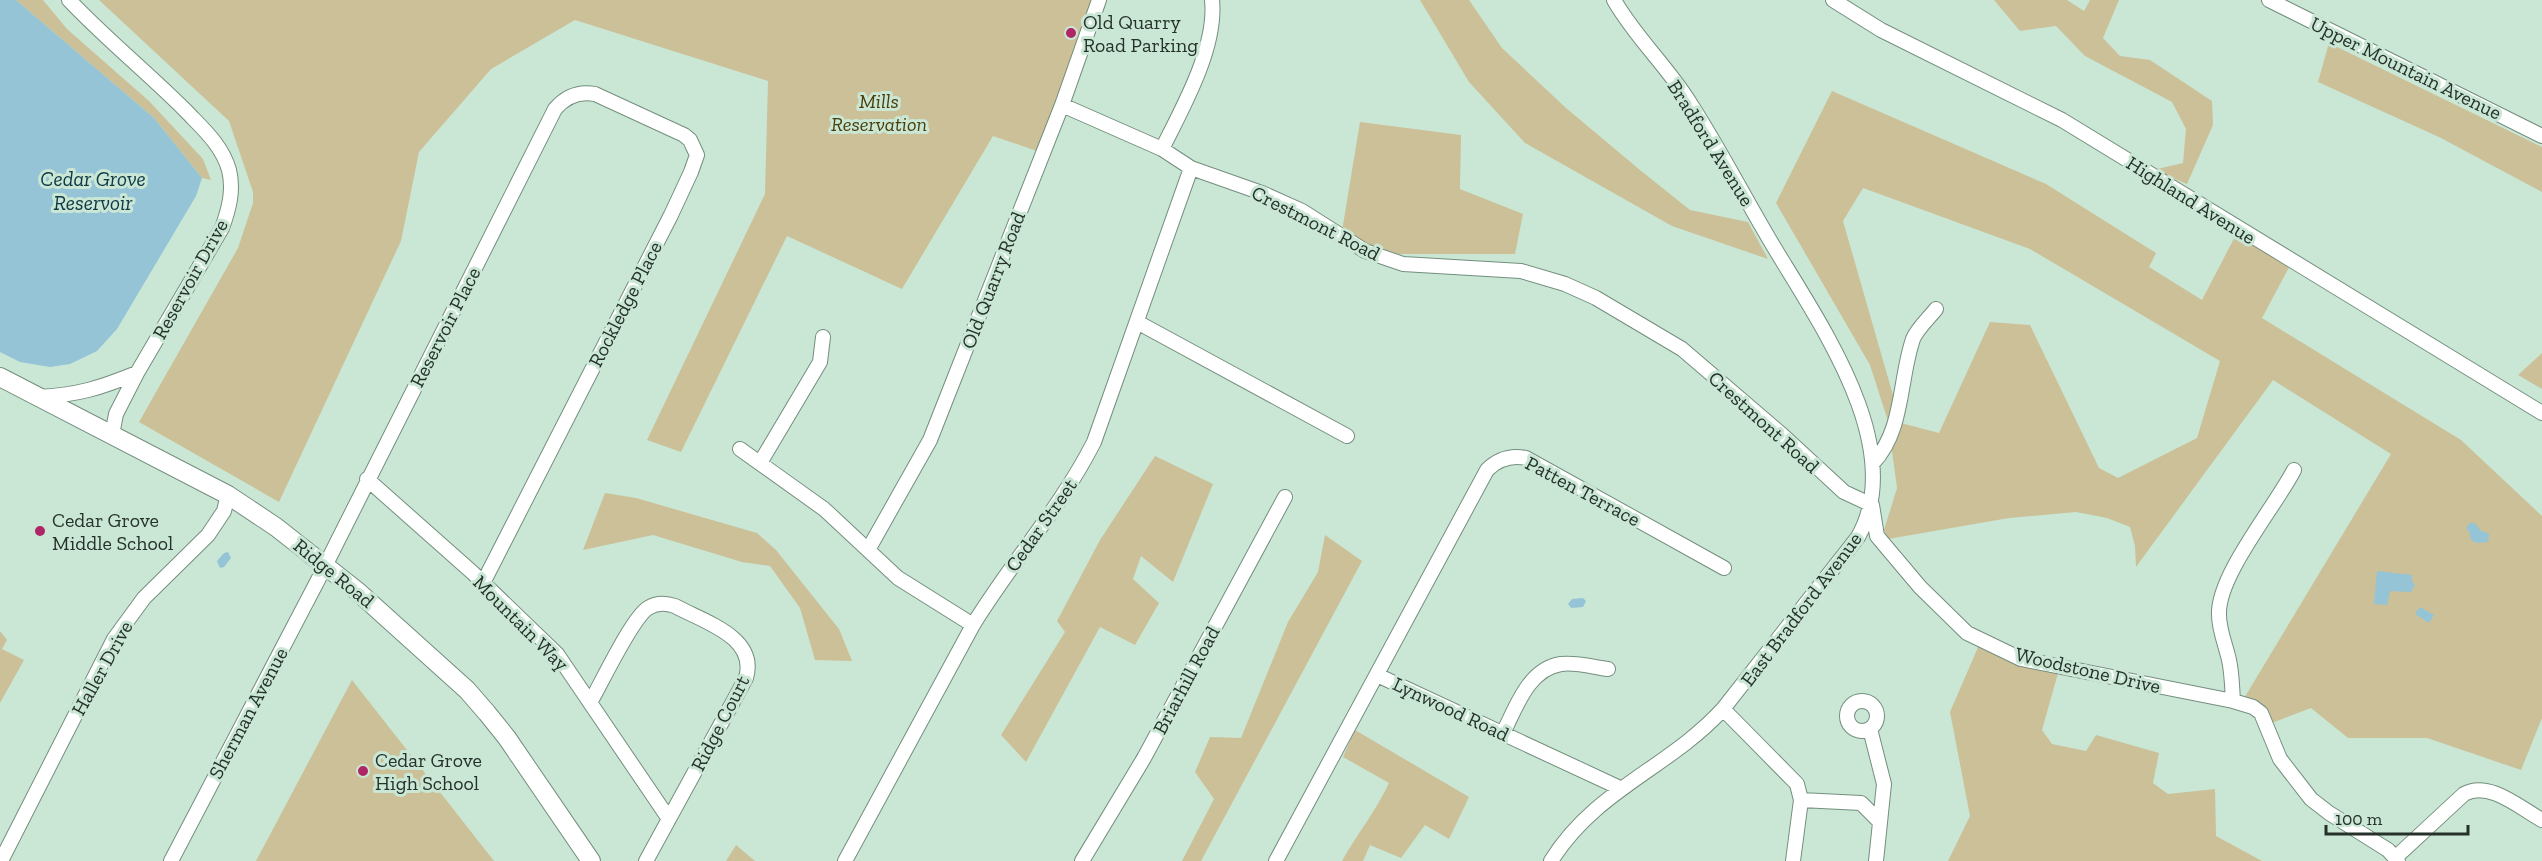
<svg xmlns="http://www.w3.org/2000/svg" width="2542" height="861" viewBox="0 0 2542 861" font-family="'Zilla Slab',serif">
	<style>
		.green { fill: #cbc098; fill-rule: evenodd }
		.water { fill: #94c4d6 }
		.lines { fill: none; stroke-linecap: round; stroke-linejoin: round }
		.minor-casing { stroke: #748e7e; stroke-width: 16 }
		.major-casing { stroke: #748e7e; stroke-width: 20 }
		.minor { stroke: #fff; stroke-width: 14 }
		.major { stroke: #fff; stroke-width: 18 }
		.poi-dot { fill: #af2565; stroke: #cae7d5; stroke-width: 2 }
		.labels { text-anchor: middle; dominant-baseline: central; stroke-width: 6; stroke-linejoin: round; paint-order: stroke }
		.poi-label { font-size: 20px; fill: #25312a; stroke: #cae7d5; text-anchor: start }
		.street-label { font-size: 20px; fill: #25312a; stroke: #cae7d5 }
		.park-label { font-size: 20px; font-style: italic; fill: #4a3d09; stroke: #cae7d5 }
		.water-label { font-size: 21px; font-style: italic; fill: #0d3845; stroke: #cae7d5 }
	</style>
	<rect width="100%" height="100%" fill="#cae7d5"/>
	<path class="green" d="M16,0H43L67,29L149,101L203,159L211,180L202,178L154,118Z
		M99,0H1093L1037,151L993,136L902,289L787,236L681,452L647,440L765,194L768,81L575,20L491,69L419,152L401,241L279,502L139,422L238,248L253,203V192L229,121Z
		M1420,0H1469L1502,48L1566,108L1640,170L1690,210L1748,222L1768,259L1672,226L1525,143L1469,82Z
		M1994,0H2067L2084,11L2090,0H2119L2103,38L2120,56L2150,60L2212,101L2213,125L2187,184L2153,170L2183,163L2186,129L2172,102L2085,56L2056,26L2020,31Z
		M2329,43L2542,147V192L2441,138L2318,82Z
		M1832,91L2046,184L2156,253L2149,267L2202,300L2240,227L2293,260L2262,318L2461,440L2542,516V718L2521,770L2427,738H2348L2311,708L2269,724L2243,700L2391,454L2273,380L2136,567L2135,546L2130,527L2107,518L2076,512L2009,518L1888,539L1884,530L1897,488L1888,421L1870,365L1776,203ZM1863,188L2030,249L2220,361L2197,438L2118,478L2099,468L2030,325L1990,322L1939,433L1901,423L1843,221Z
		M1360,122L1461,135L1460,189L1523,214L1515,254H1386L1342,231Z
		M2542,353V389L2518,375Z
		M1155,456L1213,484L1173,582L1141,556L1133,579L1159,603L1135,645L1100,627L1026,762L1001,735L1065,632L1057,621L1100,540Z
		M605,493L636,498L757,533L776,550L839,629L852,661L815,660L800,608L770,566L742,562L653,535L583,550Z
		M1325,535L1362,561L1201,861H1182L1214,799L1195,772L1210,737L1241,738L1288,622L1318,572Z
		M0,631L7,640L2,649L24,660L0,703Z
		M1982,638L2060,666L2042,730L2052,744L2086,751L2096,735L2159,753L2153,783L2168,794L2215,789L2216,836L2262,861H1948L1970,816L1950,712Z
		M352,680L494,861H256Z
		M1355,730L1469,797L1449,839L1425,825L1401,858L1370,845L1363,861H1342C1357,834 1376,811 1389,783L1343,757Z
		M736,845L755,861H726Z"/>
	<path class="water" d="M0,0H16L154,118L202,178L196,196L117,329L97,351L70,364L50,367L20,362L0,352Z
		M2470,523H2475L2480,530L2489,534L2488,542L2477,543L2471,540L2469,531L2466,528Z
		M228,552L231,558L224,567L220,568L217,561L224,553Z
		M2377,571L2412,575V581L2415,585L2411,592L2390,591L2387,605L2374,604Z
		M1583,598L1586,601L1583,607L1571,608L1568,604L1572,599Z
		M2420,607L2434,615L2429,623L2415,614Z"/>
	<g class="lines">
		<defs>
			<path id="minor" d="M69,0C106,39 148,73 186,111C203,129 222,145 229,170C234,190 229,209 222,228L137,373L116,414L112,435
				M1833,0L1881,30L2062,120L2542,413
				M2269,0L2542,136
				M1062,105L1162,149L1191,168L1262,193L1302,211L1365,251L1403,264L1521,271L1565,284L1596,298L1682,349L1780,433L1844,492L1872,505L1877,536L1920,587L1967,633L2021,659L2233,701L2253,707L2261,713L2280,759L2311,799L2329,813L2388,850L2398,861
				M1162,149C1183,107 1217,47 1212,0
				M1137,322L1347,436
				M38,397C78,395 100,388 137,373
				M740,449L824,509L898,578L973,625
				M760,463L820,362L823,337
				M1873,463C1904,430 1899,380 1913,339C1917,329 1929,318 1936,309
				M367,479L473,573L557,654L669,819
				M868,550L930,440L1062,105L1099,0
				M1377,675L1620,788
				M1847 716a15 15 0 1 1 30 0a15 15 0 1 1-30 0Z
				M591,701C602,682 632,618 648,608C656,603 666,603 675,606C704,622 758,637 746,678L646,861
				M2233,701C2232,687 2232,673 2229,660C2226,646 2219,630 2219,615C2217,576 2275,507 2294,470
				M1723,709L1797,784L1801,800L1793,861
				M1870,729L1884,784L1876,861
				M1503,733C1516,708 1528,669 1561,664C1576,662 1593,667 1608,669
				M1801,800L1861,803L1880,822
				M2395,858L2464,794C2489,780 2520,808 2542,820
				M1,861L114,639L144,598L208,535L224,511L228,495
				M171,861L318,580L555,109C566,96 579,91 595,94L684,135L690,140L697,155L691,172L671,215L483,583
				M845,861L973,625C1011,563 1061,507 1094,442L1191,168
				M1082,861L1144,758L1285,497
				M1276,861L1487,470C1498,459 1511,455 1526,458L1724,568
				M1551,861C1595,790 1669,768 1723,709L1858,537C1910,445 1814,316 1768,237C1742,193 1718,146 1690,103C1668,67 1635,37 1614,0"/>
			<path id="major" d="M0,377L228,495L276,527L356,590L467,690L487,713L507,738L591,861"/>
		</defs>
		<use href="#minor" class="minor-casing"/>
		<use href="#major" class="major-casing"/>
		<use href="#minor" class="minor"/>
		<use href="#major" class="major"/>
	</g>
	<g class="poi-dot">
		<circle cx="1071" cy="33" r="6"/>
		<circle cx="40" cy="531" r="6"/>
		<circle cx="363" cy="771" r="6"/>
	</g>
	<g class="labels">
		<g class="poi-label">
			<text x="1083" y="22">Old Quarry<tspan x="1083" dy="23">Road Parking</tspan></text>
			<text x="52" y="520">Cedar Grove<tspan x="52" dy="23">Middle School</tspan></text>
			<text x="375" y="760">Cedar Grove<tspan x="375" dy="23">High School</tspan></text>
		</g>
		<g class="street-label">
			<text transform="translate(2406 68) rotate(26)">Upper Mountain Avenue</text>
			<text transform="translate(1711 143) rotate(58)">Bradford Avenue</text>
			<text transform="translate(2191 200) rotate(32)">Highland Avenue</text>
			<text transform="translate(1316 223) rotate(27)">Crestmont Road</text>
			<text transform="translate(190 279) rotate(-61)">Reservoir Drive</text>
			<text transform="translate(993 280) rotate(-69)">Old Quarry Road</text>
			<text transform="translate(625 304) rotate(-63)">Rockledge Place</text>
			<text transform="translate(445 327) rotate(-63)">Reservoir Place</text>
			<text transform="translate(1764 422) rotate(42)">Crestmont Road</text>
			<text transform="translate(1583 491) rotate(28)">Patten Terrace</text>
			<text transform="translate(1041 525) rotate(-55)">Cedar Street</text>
			<text transform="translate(334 573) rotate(39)">Ridge Road</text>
			<text transform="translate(1801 609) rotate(-53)">East Bradford Avenue</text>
			<text transform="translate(521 623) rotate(45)">Mountain Way</text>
			<text transform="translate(102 668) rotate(-61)">Haller Drive</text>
			<text transform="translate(2088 670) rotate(13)">Woodstone Drive</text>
			<text transform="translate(1186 680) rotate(-62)">Briarhill Road</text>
			<text transform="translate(1451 709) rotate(25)">Lynwood Road</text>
			<text transform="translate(248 713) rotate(-62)">Sherman Avenue</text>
			<text transform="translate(720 723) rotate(-63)">Ridge Court</text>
		</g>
		<g class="park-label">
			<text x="879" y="101">Mills<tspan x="879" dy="23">Reservation</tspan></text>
		</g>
		<g class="water-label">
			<text x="93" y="178">Cedar Grove<tspan x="93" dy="24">Reservoir</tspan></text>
		</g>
	</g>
	<path d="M2326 825v9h142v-9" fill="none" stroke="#25312a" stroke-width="3"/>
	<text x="2335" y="825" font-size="18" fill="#25312a" stroke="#cae7d5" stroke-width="4.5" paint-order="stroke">100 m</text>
</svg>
